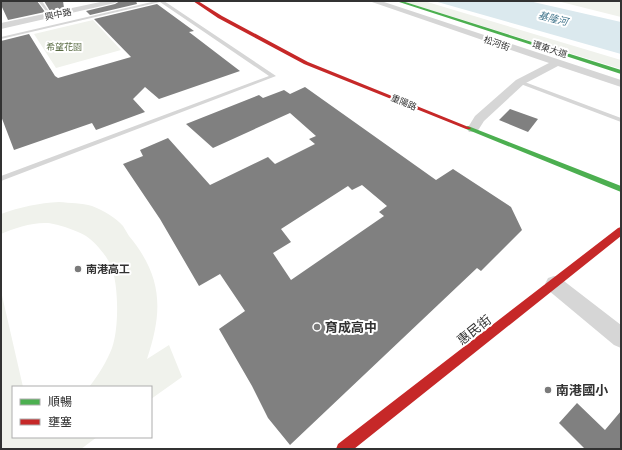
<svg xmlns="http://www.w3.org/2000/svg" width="622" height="450" viewBox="0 0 622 450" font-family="'Public Sans','Noto Sans TC',sans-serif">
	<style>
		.green { fill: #f0f2ec }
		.water { fill: #dbe9ee }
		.building { fill: #808080; fill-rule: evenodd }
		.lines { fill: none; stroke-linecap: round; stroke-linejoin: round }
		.lane { fill: #d6d6d6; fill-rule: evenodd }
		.street { fill: #d6d6d6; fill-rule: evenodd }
		.fast { fill: #4caf50; fill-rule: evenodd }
		.jam { fill: #c62828; fill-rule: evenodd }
		.poi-dot { fill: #7a7a7a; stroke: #fff; stroke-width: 1.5 }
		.labels { text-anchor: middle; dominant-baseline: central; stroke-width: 4; stroke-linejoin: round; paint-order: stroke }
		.far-street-label { font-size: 9px; fill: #323232; stroke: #fff }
		.far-park-label { font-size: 9px; fill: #596b43; stroke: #fff }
		.far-water-label { font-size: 10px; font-style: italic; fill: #46788e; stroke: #fff }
		.poi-label { font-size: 11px; font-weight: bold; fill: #323232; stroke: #fff; text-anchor: start }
		.near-poi-label { font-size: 13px; font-weight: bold; fill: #323232; stroke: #fff; text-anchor: start }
		.near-street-label { font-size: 13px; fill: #323232; stroke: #fff }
	</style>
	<rect width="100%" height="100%" fill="#fff"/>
	<path class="green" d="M402,1H424L621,60V69Z
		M557,1H621V17Z
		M93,20L121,50L56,68L34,34Z
		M59,202C70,203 82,203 92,206C103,210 116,218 123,226C125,229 127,233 129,236C163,277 163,311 147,359L169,345L182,377L151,399V387H89C98,376 107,361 112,348C119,329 119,285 111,266C107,256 95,242 86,236C78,231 58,224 48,223C33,222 14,228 1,234V214C20,207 39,203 59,202Z
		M1,291L23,387H13V437H97L81,449H1Z"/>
	<path class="water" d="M434,1H529L621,22V54Z"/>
	<path class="building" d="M1,1H37L45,12L8,20L1,5Z
		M44,1H63L64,8L50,11Z
		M120,1H136L137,4L90,15L86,11L115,4Z
		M157,4L194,31L189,32L240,71L159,99L145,87L133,99L145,112L96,130L92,123L14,150L1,116V41L29,34L55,76L58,78L131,57L94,19Z
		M305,87L436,180L453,169L511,207L522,230L481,271L477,268L290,445L268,418L252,386L219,329L245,311L220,274L199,286L160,219L123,164L143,156L140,150L168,138L210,185L268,157L275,164L315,144L309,139L316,136L290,113L213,148L186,124L259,95L263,98L284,90L290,94ZM362,185L387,206L379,212L384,216L291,280L273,253L291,242L281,229L348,186L352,190Z
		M510,109L538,119L528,132L499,120Z
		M577,403L605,430L621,411V449H585L559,423Z"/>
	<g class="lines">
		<path class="lane" d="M38,1H42L52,16H50Z
			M156,1H164L276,76L1,181V176L269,76L160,2L1,39V37Z
			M518,81H522L621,118V122L518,83Z"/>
		<path class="street" d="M105,1H119L115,3L1,29V23Z
			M369,1H381L621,80V87L558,66L524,84L484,121L477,132H469L467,129L475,116L516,80L549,63Z
			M554,276L560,278L621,325V348L614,345L548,290L545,284L548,278Z"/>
		<path class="fast" d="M396,1H402L621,70V74Z
			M468,126L621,186V192L466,129V127Z"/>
		<path class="jam" d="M193,1H198L222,16L308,62L471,128L470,129H466L304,64L218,18Z
			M621,227V236L354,449H336L338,444L618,228Z"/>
	</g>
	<g class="poi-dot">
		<circle cx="78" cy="269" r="4"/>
		<circle cx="317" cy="327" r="4"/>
		<circle cx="548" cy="390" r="4"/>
	</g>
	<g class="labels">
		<g class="far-street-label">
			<text transform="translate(58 14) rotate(-12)">興中路</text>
			<text transform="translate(497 43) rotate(19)">松河街</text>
			<text transform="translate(550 49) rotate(18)">環東大道</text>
			<text transform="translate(404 102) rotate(22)">重陽路</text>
		</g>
		<g class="far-park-label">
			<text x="64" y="46">希望花園</text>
		</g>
		<g class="far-water-label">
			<text transform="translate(553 18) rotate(14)">基隆河</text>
		</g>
		<g class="poi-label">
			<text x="86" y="269">南港高工</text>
		</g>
		<g class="near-poi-label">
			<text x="325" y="327">育成高中</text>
			<text x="556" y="390">南港國小</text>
		</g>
		<g class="near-street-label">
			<text transform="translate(474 330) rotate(-38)">惠民街</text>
		</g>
	</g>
	<rect width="622" height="450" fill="none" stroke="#323232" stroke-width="4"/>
	<rect x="12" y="386" width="140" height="52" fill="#ffffff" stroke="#adadad"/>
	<rect x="20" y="399" width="20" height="6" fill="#4caf50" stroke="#adadad"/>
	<text x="48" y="406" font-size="12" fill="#323232">順暢</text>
	<rect x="20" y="419" width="20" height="6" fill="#c62828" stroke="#adadad"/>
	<text x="48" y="426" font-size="12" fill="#323232">壅塞</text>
</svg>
